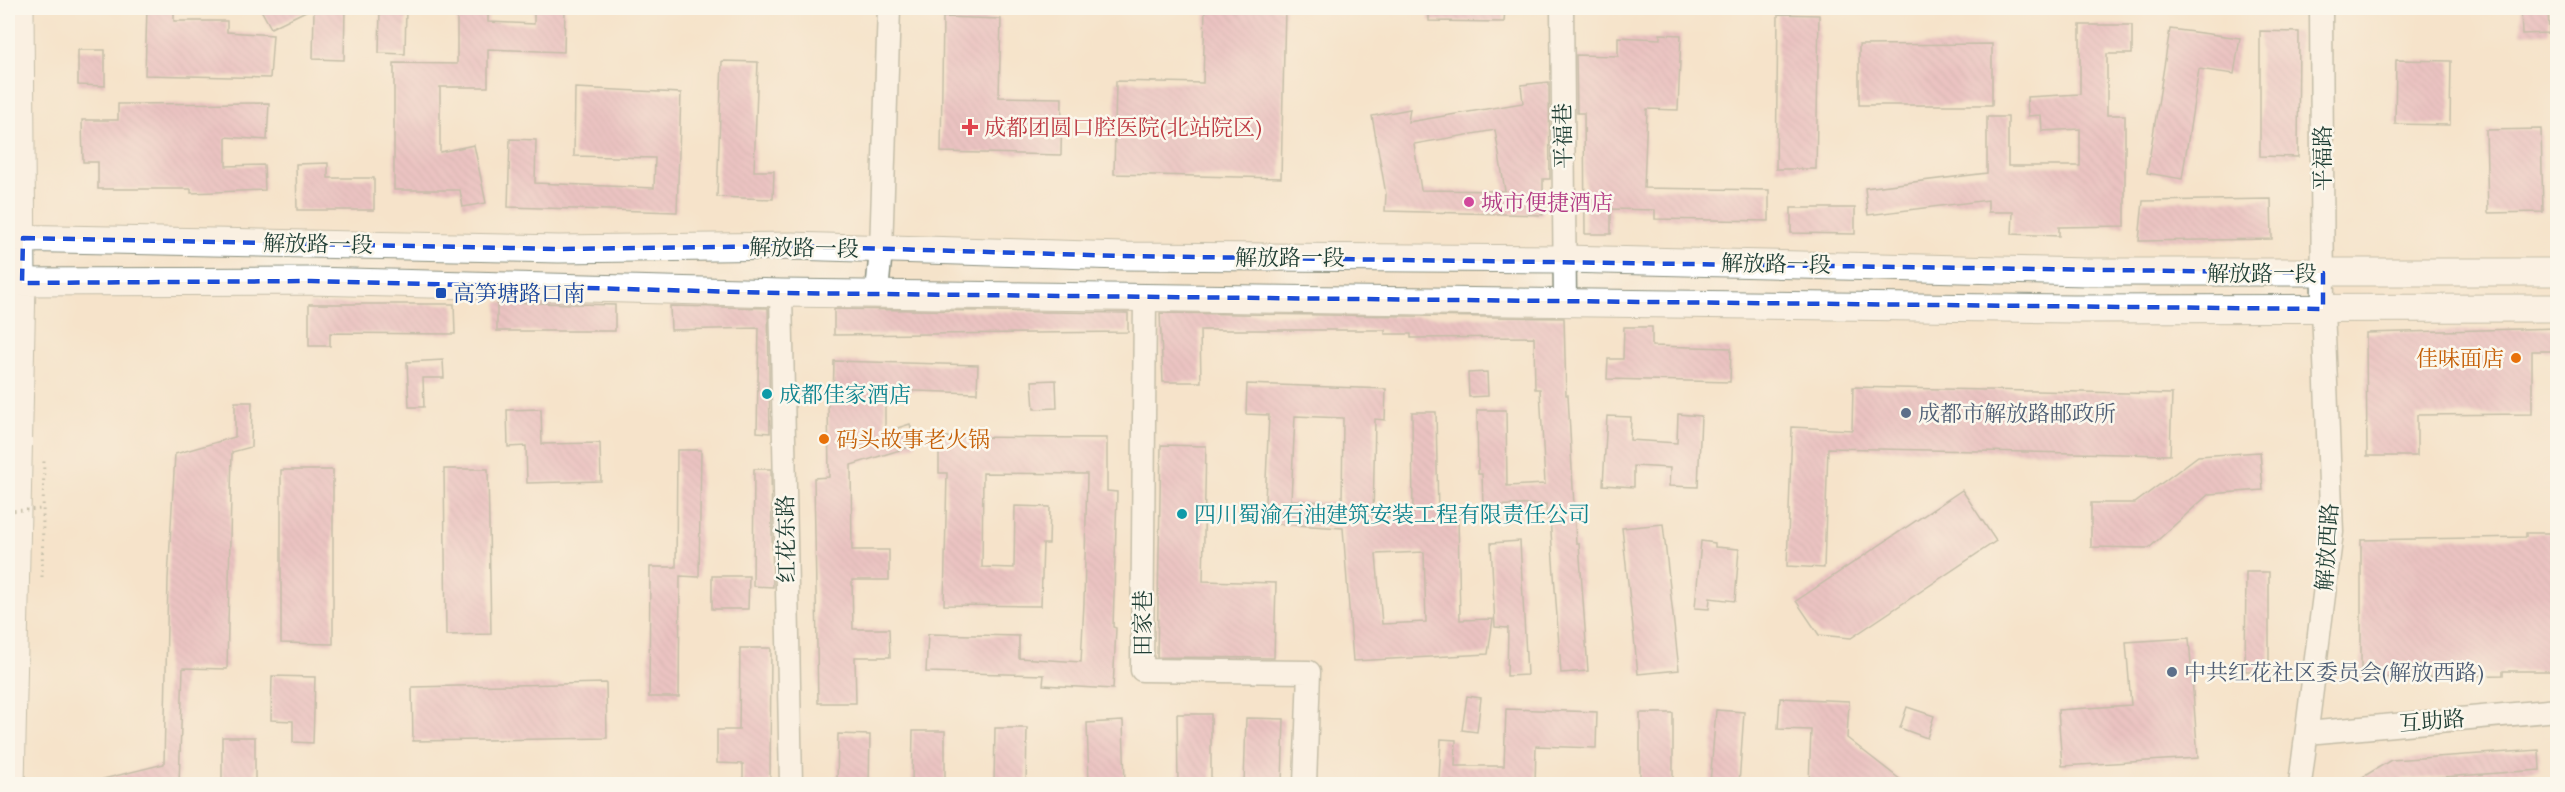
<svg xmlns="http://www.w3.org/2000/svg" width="2565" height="792" viewBox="0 0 2565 792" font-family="'EB Garamond','Noto Serif SC',serif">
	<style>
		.building { fill: url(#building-back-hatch); fill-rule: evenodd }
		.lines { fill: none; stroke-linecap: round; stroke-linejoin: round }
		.minor-casing { stroke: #8a907f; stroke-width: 25 }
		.major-casing { stroke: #8a907f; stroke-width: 29 }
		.path { stroke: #8a907f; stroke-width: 3; stroke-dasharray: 1.5 4.5; stroke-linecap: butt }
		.minor { stroke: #fff; stroke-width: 22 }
		.major { stroke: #fff; stroke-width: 27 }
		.path-bridge { stroke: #8a907f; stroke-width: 3; stroke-dasharray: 1.5 4.5; stroke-linecap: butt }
		.marked { fill: none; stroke: #1d4ed8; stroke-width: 4.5; stroke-dasharray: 12 8; stroke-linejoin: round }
		.health-dot { fill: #e0444e; stroke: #fbf7ec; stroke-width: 2 }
		.hotel-dot { fill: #d1479c; stroke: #fbf7ec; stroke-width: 2 }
		.transit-dot { fill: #1a4fb4; stroke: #fbf7ec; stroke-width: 2 }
		.food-dot { fill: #e8710a; stroke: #fbf7ec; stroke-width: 2 }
		.culture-dot { fill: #0f9aa8; stroke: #fbf7ec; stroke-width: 2 }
		.service-dot { fill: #5c6f8a; stroke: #fbf7ec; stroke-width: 2 }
		.labels { text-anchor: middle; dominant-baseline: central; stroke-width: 5; stroke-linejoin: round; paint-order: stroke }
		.health-label { font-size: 22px; fill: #be3a42; stroke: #fbf7ec; text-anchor: start }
		.street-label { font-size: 22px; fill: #1f3d34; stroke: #fbf7ec }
		.hotel-label { font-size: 22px; fill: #b23c85; stroke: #fbf7ec; text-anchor: start }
		.transit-label { font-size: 22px; fill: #164399; stroke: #fbf7ec; text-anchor: start }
		.food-label { font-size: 22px; fill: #c56008; stroke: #fbf7ec; text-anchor: end }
		.culture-label { font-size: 22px; fill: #0d838f; stroke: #fbf7ec; text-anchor: start }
		.service-label { font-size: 22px; fill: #4e5e75; stroke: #fbf7ec; text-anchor: start }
	</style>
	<defs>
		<pattern id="building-back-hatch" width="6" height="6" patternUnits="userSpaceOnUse" patternTransform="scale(1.5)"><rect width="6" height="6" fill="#de9bb8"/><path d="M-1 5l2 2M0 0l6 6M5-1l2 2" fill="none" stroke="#b38096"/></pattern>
	</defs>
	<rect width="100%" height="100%" fill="#fbf7ec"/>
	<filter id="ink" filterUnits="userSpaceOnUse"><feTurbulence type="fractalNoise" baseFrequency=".0167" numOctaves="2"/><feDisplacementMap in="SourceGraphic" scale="12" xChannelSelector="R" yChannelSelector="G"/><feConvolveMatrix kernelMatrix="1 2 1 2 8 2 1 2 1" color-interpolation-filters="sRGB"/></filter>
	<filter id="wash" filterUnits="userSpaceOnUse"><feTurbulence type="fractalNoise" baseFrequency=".008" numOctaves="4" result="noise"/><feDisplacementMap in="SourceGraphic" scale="24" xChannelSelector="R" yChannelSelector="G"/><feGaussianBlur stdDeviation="1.35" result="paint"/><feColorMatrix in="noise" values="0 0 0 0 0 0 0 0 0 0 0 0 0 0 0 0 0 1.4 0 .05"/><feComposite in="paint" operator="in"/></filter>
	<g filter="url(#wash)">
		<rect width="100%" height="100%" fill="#f5e3ca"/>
		<g id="blocks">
			<path class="building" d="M147,8H174V21H227V32L273,35L270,78L145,75Z
				M260,8H312L271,28Z
				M314,8H345L344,60L313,59Z
				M380,8H406L405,54L379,53Z
				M457,8H488V22L534,24V8H565L564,52L488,49V87H440V152L474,145L486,203L463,207L460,190H394V63L457,64Z
				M1205,8H1285L1281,178L1114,174L1116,81L1203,83Z
				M1429,8H1505L1504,22L1429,21Z
				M2521,8H2548L2549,33L2522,34Z
				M1778,14L1819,15L1816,169H1776Z
				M943,17L1001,19L999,97L1062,98L1061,155L941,152Z
				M2080,25H2132V54H2107V115H2125V226L2059,227V236L2012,234L2013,212H1988V200L1868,215L1865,188L1987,173V117H2008V166H2080V129L2042,131L2041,115L2028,116L2027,97L2080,94Z
				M2170,29L2240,38L2234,74L2199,69L2182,179L2147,173Z
				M2260,31L2299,32L2298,157L2260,156Z
				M1660,34L1681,35L1678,110L1647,109L1644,188L1769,190V221L1655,219V210L1611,209V234H1585L1584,113H1577L1576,55L1618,56V37L1660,39Z
				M1992,44V105H1859V45Z
				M78,50H105V86L78,85Z
				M2396,60L2451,61L2450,125L2395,124Z
				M722,61L758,62L754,171H774L773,199L717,197Z
				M1549,82L1550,179H1543V215L1385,211L1386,194L1372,116L1410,109L1408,122L1523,103L1521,85ZM1495,130L1505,191L1421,190L1414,144Z
				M575,88L681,93L677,212L508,207L510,139L536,140L535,183L654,188L655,158L574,156Z
				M269,103L267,140L226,137V166L264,165L265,190L191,193V189H98V162H83L82,120H118V104Z
				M2541,129L2543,212L2488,213L2486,130Z
				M328,163V178H374V210H297L296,164Z
				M2271,199L2272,239L2139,241L2143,201Z
				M1791,208H1855V234L1791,233Z
				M497,302L615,305V331H497Z
				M309,304H454L455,334L330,333V346H309Z
				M670,306L768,308L770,433L757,432L759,328L671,330Z
				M834,309L1128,313V332L834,335Z
				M1160,313L1564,318L1566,395H1568L1576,543H1579L1588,671L1561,673L1550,518L1547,519L1546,504L1483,506L1482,474H1478L1477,410H1506L1507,486L1545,484L1540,389H1535L1534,337L1411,338V334H1385V330H1200L1201,382H1163Z
				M1624,327H1652V346L1731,348L1730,382L1607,379L1608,359H1623Z
				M2558,328V351H2532V414L2417,415V456H2367L2366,333Z
				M443,360L444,378H423L424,407H409L407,362Z
				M834,361L978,365L977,393L885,390V432L910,424L916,445L851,465L852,550H889V580H852L853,629H889L890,657H855L856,703H818L814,478L829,477L828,401H833Z
				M1487,372L1488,396L1469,397L1468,373Z
				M1056,380L1057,408L1034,409L1032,381Z
				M1247,384L1386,389L1385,420L1375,419L1373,518L1413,517L1412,412H1436L1438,517L1458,516L1460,620L1493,619L1488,654L1353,661L1343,528L1264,523L1269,415L1246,414ZM1295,416L1343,418L1342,503L1291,500ZM1424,552L1426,622L1382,624L1376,554Z
				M1853,387L2172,394L2170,455L1828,448L1824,568L1787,566L1792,427L1852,430Z
				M235,402H252L251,447L232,452L227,669L183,668L179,784H103V779L164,764L168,579L175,454L235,437Z
				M541,409L542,444L600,443L601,481L527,483L526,446L508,447L507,410Z
				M1678,414L1701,416L1698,487L1669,486L1670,468L1634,466V487L1603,485L1607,416L1631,417L1630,440L1677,443Z
				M939,437L1107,438V491L1117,492L1113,627L1116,628L1113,689L1043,685L1044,675L926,672L928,634L1019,636V658L1081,662L1084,603L1087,474L983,473L982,567L1014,568L1015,506L1050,507L1049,544H1043L1041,606L944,605L947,473H939Z
				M1161,445L1206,446L1203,581L1276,583L1274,658L1157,657Z
				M677,450H701L699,577L680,576L679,697H649L650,567H676Z
				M2260,452L2263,490L2209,494L2149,548L2091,547V503H2135L2198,456Z
				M444,469H488L491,634L446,635Z
				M754,469H771L773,587L753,586Z
				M281,470H333V644L281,643Z
				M1962,490L1996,541L1851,638L1819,635L1796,601Z
				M1663,524L1679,670L1638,674L1622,528Z
				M2526,533H2558V671H2503V675L2361,678V540L2526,537Z
				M1520,541L1527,675L1507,676L1508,628L1495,627L1491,543Z
				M1701,541L1715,543V547L1739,549L1735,601L1710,598L1709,609L1695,608Z
				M2246,572H2269V671H2245Z
				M712,576H749L748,609H712Z
				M2189,638L2198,758L2062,766L2058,710L2131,705L2126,642Z
				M740,648H771L770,783H743V764L717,763V730H739Z
				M272,676L315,677L313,743L293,742V721L271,720Z
				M606,683L607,738L413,741L412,687Z
				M1467,696L1481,698L1477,732L1462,730Z
				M1780,698L1849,701L1847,738L1906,784H1809L1811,730L1778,729Z
				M1907,707L1934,716L1927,738L1900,728Z
				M1506,709L1597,712L1596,748L1536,746L1535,784H1463V782L1439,780L1441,739L1456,740L1455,766H1504Z
				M1716,710L1744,712L1739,784H1710Z
				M1640,713H1673V784H1640Z
				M1177,714H1211V784H1178Z
				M1246,718L1284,719L1282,784H1244Z
				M1123,721L1125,784H1089L1087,723Z
				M995,728H1027L1026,784H994Z
				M913,731H945V784H912Z
				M838,734L870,735L869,784H837Z
				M222,737H255V784H222Z
				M2539,750L2540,770L2402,780L2400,784H2351L2391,760Z"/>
		</g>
	</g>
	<g filter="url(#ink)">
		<use href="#blocks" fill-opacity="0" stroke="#8a907f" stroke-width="1.5"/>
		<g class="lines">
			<defs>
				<path id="minor" d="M1562,8L1565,301
					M877,292L881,250L889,8
					M781,293L791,784
					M1145,296L1142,670L1309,672L1305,784
					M2307,733L2558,710
					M2300,784L2332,532L2323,309L2321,8"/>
				<path id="major" d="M8,238L559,249L792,246L1122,256L1564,259L2086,272H2558
					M8,282L311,281L781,293L2073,309L2558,308
					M11,784L22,283L20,8"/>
			</defs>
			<use href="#minor" class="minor-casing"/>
			<use href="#major" class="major-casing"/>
			<path class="path" d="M42,577L44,458"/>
			<use href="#minor" class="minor"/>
			<use href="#major" class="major"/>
			<path class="path-bridge" d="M8,511L42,509"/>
		</g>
	</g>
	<path d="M0 0H2565V792H0ZM23,238L559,249L792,246L1122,256L2323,273V309L781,293L311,281L22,283Z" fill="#f5e3ca" fill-opacity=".55" fill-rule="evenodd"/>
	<path class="marked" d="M23,238L559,249L792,246L1122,256L2323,273V309L781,293L311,281L22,283Z"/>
	<path class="health-dot" d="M967 118h6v6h6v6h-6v6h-6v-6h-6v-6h6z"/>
	<circle class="hotel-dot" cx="1469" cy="202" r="6"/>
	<rect class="transit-dot" x="435" y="287" width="12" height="12" rx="3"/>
	<g class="food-dot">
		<circle cx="2516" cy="358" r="6"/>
		<circle cx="824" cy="439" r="6"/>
	</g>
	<g class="culture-dot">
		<circle cx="767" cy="394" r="6"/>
		<circle cx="1182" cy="514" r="6"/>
	</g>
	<g class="service-dot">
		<circle cx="1906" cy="413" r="6"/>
		<circle cx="2172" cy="672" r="6"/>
	</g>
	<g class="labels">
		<g class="health-label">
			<text x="984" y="127">成都团圆口腔医院(北站院区)</text>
		</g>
		<g class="street-label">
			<text transform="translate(1563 136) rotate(-91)">平福巷</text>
			<text transform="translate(2322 158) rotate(-90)">平福路</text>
			<text transform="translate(318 244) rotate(1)">解放路一段</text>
			<text transform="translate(804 248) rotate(1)">解放路一段</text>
			<text x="1290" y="257">解放路一段</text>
			<text transform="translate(1776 264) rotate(1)">解放路一段</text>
			<text x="2262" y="273">解放路一段</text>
			<text transform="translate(786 539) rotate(-91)">红花东路</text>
			<text transform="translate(2327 547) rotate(-86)">解放西路</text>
			<text transform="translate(1142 623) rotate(-90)">田家巷</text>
			<text transform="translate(2432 721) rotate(-5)">互助路</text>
		</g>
		<g class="hotel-label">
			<text x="1481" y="202">城市便捷酒店</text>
		</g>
		<g class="transit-label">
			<text x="453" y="293">高笋塘路口南</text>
		</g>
		<g class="food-label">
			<text x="2504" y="358">佳味面店</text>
			<text x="836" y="439" text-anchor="start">码头故事老火锅</text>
		</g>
		<g class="culture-label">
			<text x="779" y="394">成都佳家酒店</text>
			<text x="1194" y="514">四川蜀渝石油建筑安装工程有限责任公司</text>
		</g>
		<g class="service-label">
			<text x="1918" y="413">成都市解放路邮政所</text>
			<text x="2184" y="672">中共红花社区委员会(解放西路)</text>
		</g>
	</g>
	<rect width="2565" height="792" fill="none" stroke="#fbf7ec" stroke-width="30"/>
</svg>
